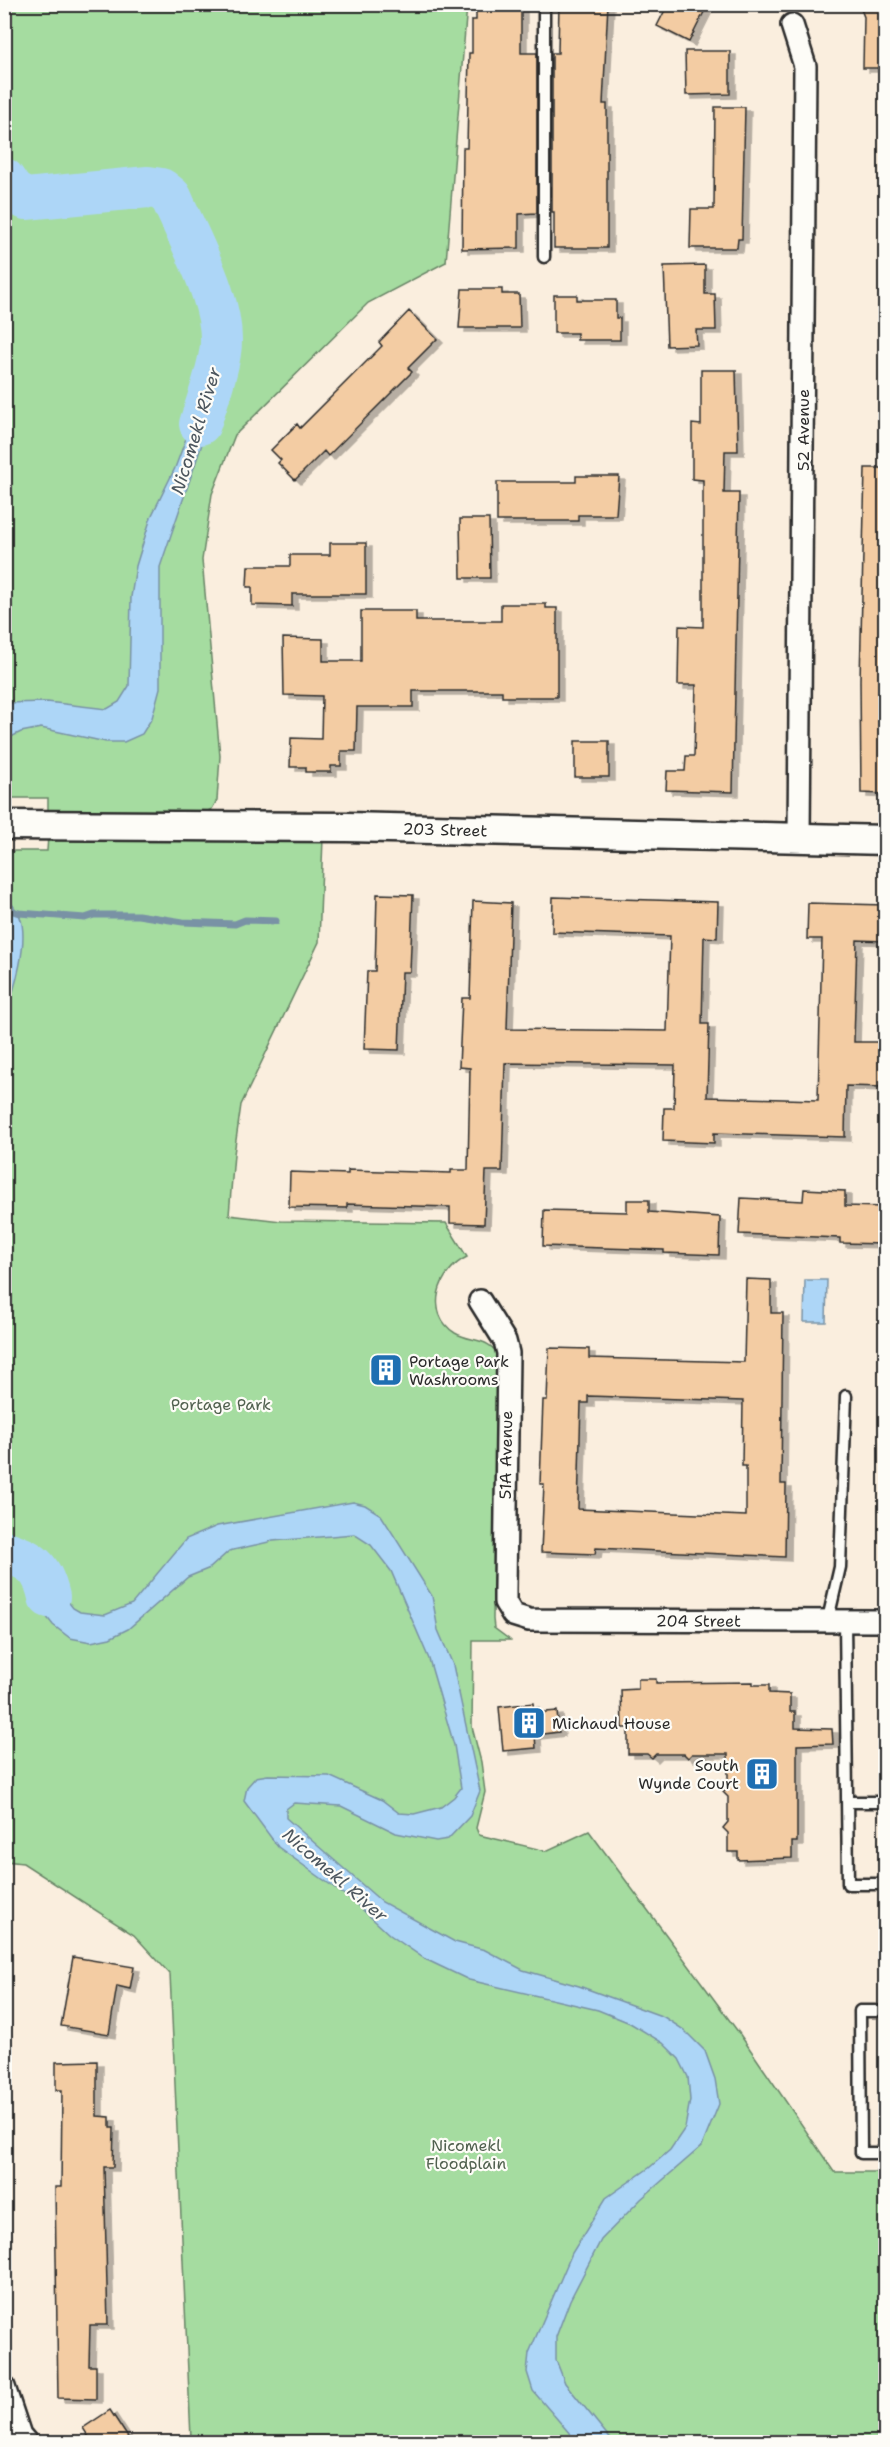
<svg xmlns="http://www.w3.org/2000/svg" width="890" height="2447" viewBox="0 0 890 2447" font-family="'Shantell Sans',sans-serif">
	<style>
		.green { fill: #a5dca0; stroke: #688466; stroke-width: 1.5 }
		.water { fill: #add6f7; stroke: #7992a5; stroke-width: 1.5 }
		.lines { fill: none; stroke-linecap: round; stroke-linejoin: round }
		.stream { stroke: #7992a5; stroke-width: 7 }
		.river { stroke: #add6f7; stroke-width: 42 }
		.building { fill: #f3cca3; stroke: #2b2b2b; stroke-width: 1.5; fill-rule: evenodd; filter: url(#shadow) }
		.service-casing { stroke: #2b2b2b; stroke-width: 15 }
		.minor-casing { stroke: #2b2b2b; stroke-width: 26 }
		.secondary-casing { stroke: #2b2b2b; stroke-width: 33 }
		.service { stroke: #fdfcf7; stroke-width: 10 }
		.minor { stroke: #fdfcf7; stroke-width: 21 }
		.secondary { stroke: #fdfcf7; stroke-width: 28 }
		.labels { text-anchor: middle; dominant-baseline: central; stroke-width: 4.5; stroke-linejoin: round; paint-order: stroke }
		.street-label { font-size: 16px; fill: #2b2b2b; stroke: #fdfcf7 }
		.poi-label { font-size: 16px; fill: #2b2b2b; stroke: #fdfcf7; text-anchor: start }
		.park-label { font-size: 16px; fill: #50604e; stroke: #fdfcf7 }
		.water-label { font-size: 18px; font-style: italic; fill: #4c565e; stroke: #fdfcf7 }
	</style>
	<defs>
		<filter id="shadow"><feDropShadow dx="6" dy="4" stdDeviation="0" flood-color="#0004"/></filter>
	</defs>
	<rect width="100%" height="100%" fill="#faeede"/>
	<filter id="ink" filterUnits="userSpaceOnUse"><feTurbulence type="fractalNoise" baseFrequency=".0167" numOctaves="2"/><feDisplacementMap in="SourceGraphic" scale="12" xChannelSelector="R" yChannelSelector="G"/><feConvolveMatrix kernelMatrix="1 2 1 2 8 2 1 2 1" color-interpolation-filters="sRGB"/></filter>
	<g filter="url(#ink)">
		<path class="green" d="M5,5H467L446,262L368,303L235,435L212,494L202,560L220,756L217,800L212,809L201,814L48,812V798H5Z
			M48,836L323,838L319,942L241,1105L234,1154L229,1215L281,1221L446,1223L467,1257C438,1271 424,1313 455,1333C470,1342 486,1337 497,1353L493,1619L494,1628L510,1640H473L472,1727L481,1762L485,1792L476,1828L479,1835L546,1851L589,1831L739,2033L834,2172H885V2442H194L191,2438L170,1974L134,1935L23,1863L5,1861V851H47Z"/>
		<path class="water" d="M229,365L160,567V688L152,718L142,734L124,742H106L41,728L21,732L5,740V703L47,702L107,709L119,702L129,686L131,597L136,566L151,517L175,468L212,369Z
			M4,894C10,901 16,909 20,917C29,940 15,991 5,1013Z
			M805,1280H827L826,1322H804Z
			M353,1502L365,1505L381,1515L432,1596L438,1630L453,1665L480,1791L470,1816L448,1839L436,1841L396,1833L341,1806L294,1803L286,1809V1818L382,1902L455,1942L485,1950L523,1970L579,1986L664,2017L684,2030L705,2051L715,2079L719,2104L702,2146L641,2199L601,2240L570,2300L556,2337V2360L565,2383L613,2442H577L533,2391L527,2372L529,2353L572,2253L606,2198L649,2168L670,2150L685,2128L690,2100L688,2077L679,2059L663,2043L630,2023L598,2010L469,1980L425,1959L390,1935L353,1901L278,1847L244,1801L247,1787L256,1777L268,1775L329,1776L382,1800L399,1813L414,1814L441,1807L454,1797L461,1788L454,1745L429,1659L391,1571L371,1545L354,1534L273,1541L229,1551L210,1568L188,1577L128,1629L110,1638L91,1642L70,1638L53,1625L42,1611L33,1571L17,1560V1538L48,1558L56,1586L73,1608L80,1612L105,1615L132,1604L186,1539L217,1526Z"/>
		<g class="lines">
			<path class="stream" d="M4,908L19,913L85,918L94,915H138L183,922L235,924L245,920L276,921"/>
			<path class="river" d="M4,179L13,192L26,199L148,187L161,189L171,197C189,240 228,306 220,353C216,378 207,401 200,424
				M4,1551C32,1561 42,1566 49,1597"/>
		</g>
		<path class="building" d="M476,4H521V53H537V213L519,214V248L462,249L463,148H467L469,53H472V20H476Z
			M559,4H608L603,104H607V248H554V212H552V53H558Z
			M668,4H708L689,42L657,26Z
			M859,4H885V68H863L864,17Z
			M685,51H730V94L686,95Z
			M715,107H745L742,239H738L737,248H690L691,209H714Z
			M705,265V294H715L716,330H696L697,345L667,346L664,266Z
			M462,289H502V294H519L520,328H459Z
			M554,295H577V300H616V318H620V340H577V333H554Z
			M409,311L437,339L408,368L412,372L328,456L324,451L295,480L278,463L281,460L271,450L297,424L300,428L382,346L379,342Z
			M701,370H736L738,451H725L724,493H739L733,792L666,790L667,771H685L686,756H694L696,685H678L679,626L703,627V480L692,479V424L701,425Z
			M865,468H885V794L861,793L860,680Z
			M576,476H619L616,515H578V521H497V482H576Z
			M460,519H489L490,578H461Z
			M330,543H366V594H292V606L252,605V587H247L248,566H290V555H330Z
			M501,604H546V608H557V697H502V691H413V707H357L356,751H341V766H331V772H306V767H290L291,738L321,739L322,696L284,695L283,638L323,639V661H361V611H416V621H501Z
			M575,741H609V777H575Z
			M377,894L413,895L410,972H402L399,1050L364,1049L367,971H375Z
			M553,897L718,902L717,938L704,937L702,1024H709L707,1097L818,1100L822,939H807L808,903L885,905V941L857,940L854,1042H885V1087L846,1086L845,1137L714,1133V1143L663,1141L664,1108H674L675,1065L505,1063L502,1171H486L484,1224L450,1223V1207L347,1204V1208L289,1207L290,1172L348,1174V1170L451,1173V1170H468L470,1068L459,1067L462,998H470L473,901L511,903L507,1029L667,1031L670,936L552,932Z
			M804,1189L845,1191V1206L885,1207V1244L840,1243V1238L739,1234L741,1198L803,1201Z
			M627,1200H649V1212L720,1217L719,1255L664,1253V1250L543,1246L544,1210L627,1212Z
			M746,1279L771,1280V1313H783L781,1484H786L785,1557L596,1548L595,1554L541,1552L544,1484H540L543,1400H547L549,1348L589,1349V1358L744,1362ZM588,1396L743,1401L742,1466H746V1516L578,1509L581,1403H588Z
			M638,1679H656V1683L753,1682V1685H769V1693L790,1694V1712H795V1728L832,1729L833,1744L797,1745V1842H792V1858L738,1860V1852H728V1833L723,1828L728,1822V1797L723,1792L728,1787V1754H692L688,1758L684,1754H656L652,1758L647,1754H628V1728H622L621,1690L638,1689Z
			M533,1703L534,1713L557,1711L559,1732L535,1735L536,1748L503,1751L499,1707Z
			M73,1957L134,1967L130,1989L117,1986L109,2034L61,2026Z
			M97,2061V2116L110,2117V2128H114L113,2167H104L108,2325H90L89,2366H96V2399L58,2398L55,2187H61L62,2090H56V2062Z
			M110,2410L131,2442H92L83,2428Z"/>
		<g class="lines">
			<defs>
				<path id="service" d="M544,4V257
					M828,1619L840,1567L846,1396
					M845,1619L848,1884H886
					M847,1802H886
					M876,2011H860L861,2153H886"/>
				<g id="minor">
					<path d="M792,25L805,66L799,838"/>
					<path id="s1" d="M480,1301L505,1341L508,1353L505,1589V1602L513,1615L529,1620L886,1621"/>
					<path d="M4,2387L20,2435L26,2442"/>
				</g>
				<g id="secondary">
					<path id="s2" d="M4,825L347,827L886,840"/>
				</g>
			</defs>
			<use href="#service" class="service-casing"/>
			<use href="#minor" class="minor-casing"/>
			<use href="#secondary" class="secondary-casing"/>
			<use href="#service" class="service"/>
			<use href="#minor" class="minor"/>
			<use href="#secondary" class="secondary"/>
		</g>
	</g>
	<defs>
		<symbol id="building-square" viewBox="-11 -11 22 22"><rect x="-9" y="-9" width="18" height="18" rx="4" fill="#1f6fb2" stroke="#fdfcf7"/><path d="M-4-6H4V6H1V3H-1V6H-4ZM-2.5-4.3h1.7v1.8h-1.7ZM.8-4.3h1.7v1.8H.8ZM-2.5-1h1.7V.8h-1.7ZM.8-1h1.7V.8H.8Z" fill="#fff"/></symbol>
	</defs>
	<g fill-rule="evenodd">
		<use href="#building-square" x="367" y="1351" width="38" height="38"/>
		<use href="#building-square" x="510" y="1704" width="38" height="38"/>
		<use href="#building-square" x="743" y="1755" width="38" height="38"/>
	</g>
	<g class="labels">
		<g class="street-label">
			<text transform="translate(803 430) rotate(-90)">52 Avenue</text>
			<text stroke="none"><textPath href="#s2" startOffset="441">203 Street</textPath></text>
			<text transform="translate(506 1455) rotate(-89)">51A Avenue</text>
			<text stroke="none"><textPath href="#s1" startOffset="510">204 Street</textPath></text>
		</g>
		<g class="poi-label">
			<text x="409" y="1361">Portage Park<tspan x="409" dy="18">Washrooms</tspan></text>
			<text x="552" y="1723">Michaud House</text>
			<text x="739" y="1765" text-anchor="end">South<tspan x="739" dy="18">Wynde Court</tspan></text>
		</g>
		<g class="park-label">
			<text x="221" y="1404">Portage Park</text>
			<text x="466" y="2145">Nicomekl<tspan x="466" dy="18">Floodplain</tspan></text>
		</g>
		<g class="water-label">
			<text transform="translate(196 431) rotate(-73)">Nicomekl River</text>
			<text transform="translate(335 1875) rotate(41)">Nicomekl River</text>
		</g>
	</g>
	<rect width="890" height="2447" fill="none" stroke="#fdfcf7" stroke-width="24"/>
	<rect x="12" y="12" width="866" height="2423" fill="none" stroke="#2b2b2b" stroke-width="2" filter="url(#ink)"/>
</svg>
